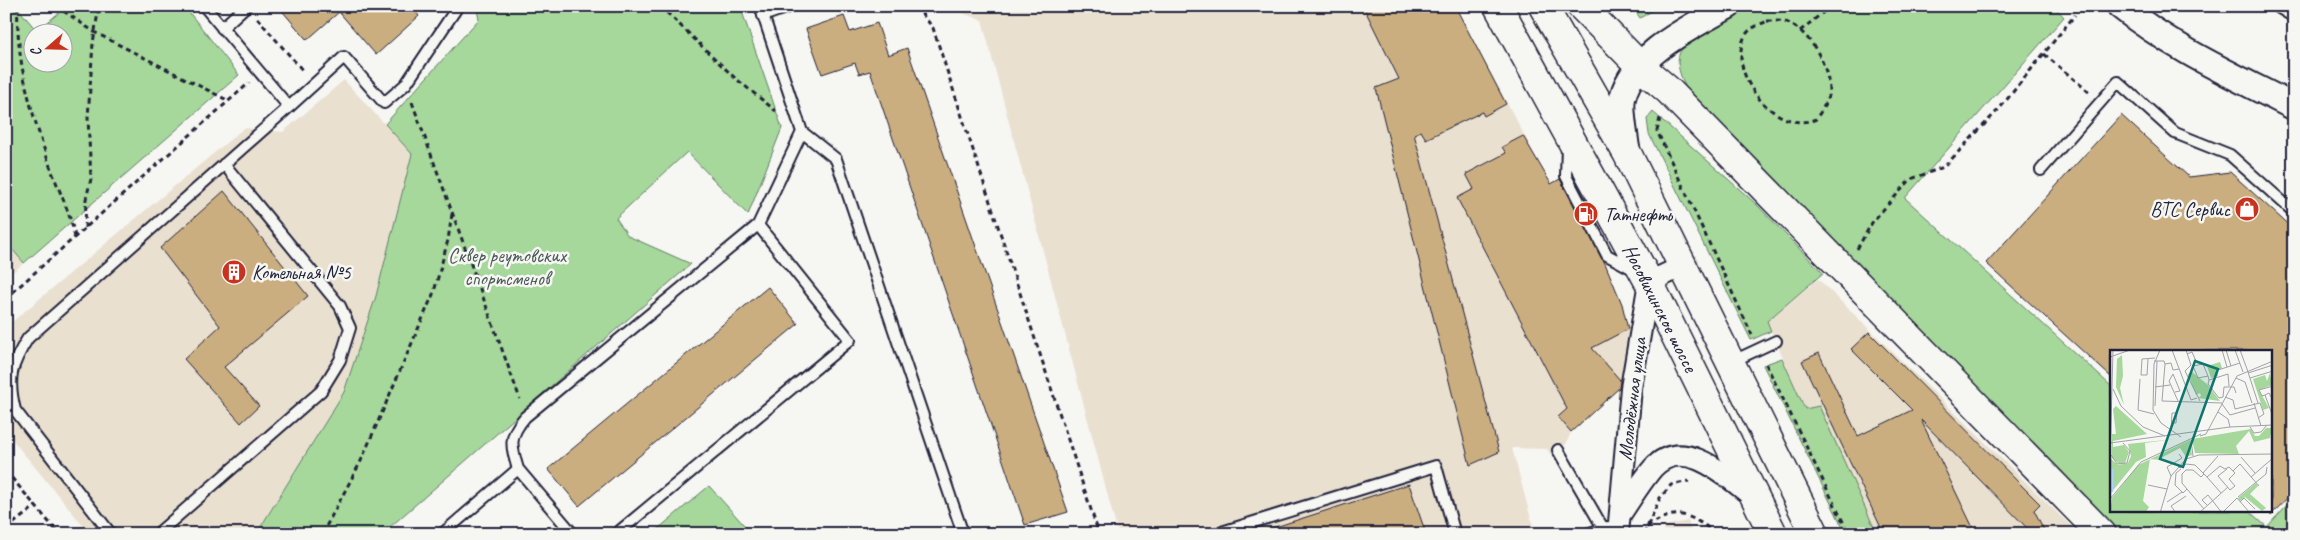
<svg xmlns="http://www.w3.org/2000/svg" width="2300" height="540" viewBox="0 0 2300 540" font-family="Caveat,sans-serif">
	<style>
		.built { fill: #e9e0d0 }
		.green { fill: #a5d89a; stroke: #647d6a; fill-rule: evenodd }
		.building { fill: #cbae80; stroke: #22223b }
		.lines { fill: none; stroke-linecap: round; stroke-linejoin: round }
		.service-casing { stroke: #22223b; stroke-width: 14 }
		.minor-casing { stroke: #22223b; stroke-width: 24 }
		.tertiary-casing { stroke: #22223b; stroke-width: 29 }
		.secondary-casing { stroke: #22223b; stroke-width: 31 }
		.path { stroke: #22223b; stroke-width: 3; stroke-dasharray: 5 4; stroke-linecap: butt }
		.service { stroke: #f6f6f2; stroke-width: 10 }
		.minor { stroke: #f6f6f2; stroke-width: 20 }
		.tertiary { stroke: #f6f6f2; stroke-width: 25 }
		.secondary { stroke: #f6f6f2; stroke-width: 28 }
		.labels { text-anchor: middle; dominant-baseline: central; stroke-width: 5; stroke-linejoin: round; paint-order: stroke }
		.poi-label { font-size: 20px; fill: #22223b; stroke: #f6f6f2; text-anchor: start }
		.park-label { font-size: 20px; fill: #495958; stroke: #f6f6f2 }
		.street-label { font-size: 20px; fill: #22223b; stroke: #f6f6f2 }
		.inset-river { fill: none; stroke: #afd3f7; stroke-width: 2.5 }
		.inset-road { fill: none; stroke: #a1a1a9; stroke-width: 1 }
		.view { fill: #0f766e; fill-opacity: 0.15; stroke: #0f766e; stroke-width: 2.5 }
		.inset-edge { fill: none; stroke: #22223b; stroke-width: 2.5 }
	</style>
	<rect width="100%" height="100%" fill="#f6f6f2"/>
	<filter id="ink" filterUnits="userSpaceOnUse"><feTurbulence type="fractalNoise" baseFrequency=".02" numOctaves="2"/><feDisplacementMap in="SourceGraphic" scale="10" xChannelSelector="R" yChannelSelector="G"/><feConvolveMatrix kernelMatrix="1 2 1 2 8 2 1 2 1" color-interpolation-filters="sRGB"/></filter>
	<g filter="url(#ink)">
		<path class="built" d="M956,6H1455L1602,280L1610,276L1622,304L1628,329V362L1624,384L1571,432L1566,444L1552,456L1547,449L1512,448L1535,534H1118L982,20L962,13Z
			M344,80L412,154L376,296L344,392L256,534H90L6,432V327L244,128L283,132Z
			M6,242L24,263L6,278Z
			M1818,279L2079,534H1877L1819,407L1805,409L1767,321Z
			M1688,521L1692,534H1664V526Z"/>
		<path class="green" d="M6,6H16L37,31L67,6H150L155,12L162,6H184L239,75L24,263L6,242ZM62,32V62H32V32Z
			M476,6H740L782,128L748,215L687,152L616,218L628,236L691,264L382,534H267L260,528L344,392L376,296L412,154L385,124L479,19Z
			M1632,6H1660L1640,18Z
			M1752,6H2054L2064,17L1905,198L2111,386V511H2249L2267,527L2294,497V534H2119L1685,86C1681,76 1675,64 1680,52C1686,40 1738,14 1752,6Z
			M1653,112L1756,204L1823,273L1767,321L1771,331L1751,340L1649,134L1647,119Z
			M1782,358L1805,409L1819,406L1877,534H1846L1763,365Z
			M709,486L752,534H652Z"/>
		<path class="building" d="M278,6H411L419,16L376,55L339,12L307,40Z
			M1363,6H1455L1506,104L1484,116L1482,112L1426,139L1421,131L1414,134L1499,452L1470,465L1376,88L1399,79Z
			M844,16L850,32L877,23L888,55L907,48L1068,512L1025,525L870,71L859,74L855,63L822,74L806,29Z
			M2121,115L2189,177L2230,172L2294,230V491L2271,515V351H2111V377L1986,263Z
			M1523,136L1551,184L1560,179L1604,261L1622,304L1628,329L1592,348L1620,380L1619,388L1571,432L1558,417L1567,409L1457,198L1474,189L1466,174L1506,153L1502,147Z
			M224,191L308,296L224,367L259,406L241,423L184,359L220,326L160,248Z
			M768,287L798,324L579,506L548,469Z
			M1869,332L2040,504L2034,510L2046,534H2033L1921,420L1976,534H1884L1802,361L1819,353L1858,436L1912,410L1851,349Z
			M1409,484L1426,534H1267L1266,530Z"/>
		<g class="lines">
			<defs>
				<path id="service" d="M204,6L289,107L344,57L384,103L406,84L458,6
					M760,6L802,132L836,159L963,534
					M2276,6L2294,17
					M763,16L791,6
					M222,28L246,6
					M1567,147L1566,176L1607,255L1633,269
					M2041,170L2118,82L2175,133L2230,155L2294,212
					M1731,362L1776,341
					M1558,450L1603,528
					M518,469L573,534
					M111,534L15,410C7,378 11,365 28,338L289,107
					M157,534L321,391L340,360L350,328L340,306L224,164
					M442,534L518,469C511,446 508,437 525,417L758,225L802,132
					M616,534L850,340L758,225
					M1215,534L1436,466L1455,534
					M1587,534L1608,527"/>
				<path id="minor" d="M1620,515C1631,499 1641,482 1653,468C1684,434 1728,478 1753,497
					M1618,534L1631,388L1649,282L1683,266"/>
				<path id="tertiary" d="M2120,6C2172,48 2234,76 2294,107
					M1627,153C1626,139 1619,109 1623,96C1635,52 1692,27 1728,6"/>
				<path id="secondary" d="M1498,6L1649,282L1773,534
					M1543,6L1627,153L1815,534
					M1581,6L1641,67L1668,90L2102,534"/>
			</defs>
			<use href="#service" class="service-casing"/>
			<use href="#minor" class="minor-casing"/>
			<use href="#tertiary" class="tertiary-casing"/>
			<use href="#secondary" class="secondary-casing"/>
			<path class="path" d="M18,6C15,62 33,117 51,169C59,191 71,214 75,238
				M56,6L96,33L229,101
				M660,6L735,78L776,111
				M916,6L933,28L1098,531L1090,534
				M257,18L304,72
				M1767,21C1774,21 1783,20 1790,24C1812,35 1829,67 1829,91C1828,102 1821,111 1816,119C1776,136 1726,73 1745,36C1749,28 1759,25 1767,21Z
				M1800,31L1831,6
				M2044,54L2089,92
				M412,102L520,399
				M1660,118L1657,131L1752,335
				M85,228L86,199L91,179L88,118L93,43L99,6
				M1857,249L1873,221L1911,179L1944,167L2000,108L2075,15
				M6,298L249,83
				M1766,364L1849,534
				M6,471L59,534
				M1647,527C1677,506 1689,514 1717,534
				M6,529L36,506
				M322,534L361,461L434,292L448,240L452,214
				M1644,534L1660,498L1671,485L1689,481"/>
			<use href="#service" class="service"/>
			<use href="#minor" class="minor"/>
			<use href="#tertiary" class="tertiary"/>
			<use href="#secondary" class="secondary"/>
		</g>
	</g>
	<defs>
		<symbol id="shop-disc" viewBox="-11 -11 22 22"><circle r="9.5" fill="#c8321e" stroke="#f6f6f2"/><path d="M-5-2.5h2.3a2.7 3.5 0 0 1 5.4 0H5L5.5 6h-11ZM-1.5-2.5h3a1.5 2.3 0 0 0-3 0Z" fill="#fff"/></symbol>
		<symbol id="fuel-disc" viewBox="-11 -11 22 22"><circle r="9.5" fill="#c8321e" stroke="#f6f6f2"/><path d="M-5.5-6h7V0h2V4h1.3V-2.5L3-4.5l.8-.8L6-3V5H2.5V1h-1V6h-7ZM-4.2-4.7v3.2H.2V-4.7Z" fill="#fff"/></symbol>
		<symbol id="building-disc" viewBox="-11 -11 22 22"><circle r="9.5" fill="#c8321e" stroke="#f6f6f2"/><path d="M-4-6H4V6H1V3H-1V6H-4ZM-2.5-4.3h1.7v1.8h-1.7ZM.8-4.3h1.7v1.8H.8ZM-2.5-1h1.7V.8h-1.7ZM.8-1h1.7V.8H.8Z" fill="#fff"/></symbol>
	</defs>
	<g fill-rule="evenodd">
		<use href="#shop-disc" x="2233" y="195" width="28" height="28"/>
		<use href="#fuel-disc" x="1572" y="200" width="28" height="28"/>
		<use href="#building-disc" x="220" y="258" width="28" height="28"/>
	</g>
	<g class="labels">
		<g class="poi-label">
			<text x="2230" y="209" text-anchor="end">ВТС Сервис</text>
			<text x="1604" y="214">Татнефть</text>
			<text x="252" y="272">Котельная №5</text>
		</g>
		<g class="park-label">
			<text x="507" y="255">Сквер реутовских<tspan x="507" dy="23">спортсменов</tspan></text>
		</g>
		<g class="street-label">
			<text transform="translate(1660 308) rotate(63)">Носовихинское шоссе</text>
			<text transform="translate(1632 399) rotate(-83)">Молодёжная улица</text>
		</g>
	</g>
	<g transform="translate(2110 350)">
		<rect width="162" height="162" fill="#f6f6f2"/>
		<path d="M12,5L13,26L10,38L14,55L6,37L7,9ZM110,12L112,18L107,21L108,26L101,28L97,16ZM82,22L97,34L110,51L88,48L91,46L90,43L86,45L78,24ZM160,23L162,35L149,40L159,58L153,60L143,29L155,25L157,31ZM6,56L37,84L3,91V97L14,95L19,102L15,113L9,114L2,108V84H6L3,59ZM156,78H162L160,88L144,92L139,81L126,96L129,104L85,103L82,89L141,79L145,86H149ZM65,89L35,93L36,107L26,112L0,144L1,109L8,115L18,113L21,106L18,94ZM80,90L82,105L76,107L70,98L51,108L52,110L40,109L33,151L39,157L36,162L0,163L2,148L28,115ZM146,133L148,136L140,144L156,158L152,161L135,147L130,151L128,148Z" fill="#a5d89a"/>
		<path class="inset-river" d="M2,142V119"/>
		<path class="inset-road" d="M50,0L44,14L43,60L51,73L71,87M62,0L81,50L87,48M76,0L81,15L75,21L90,51M112,0L117,17M116,0L121,16M125,0L133,22M130,0L137,19M77,4L82,2L86,11M0,7L20,0M38,9L37,25H31L32,9L45,8M44,11H54L55,14L52,51L112,53M55,14L61,13L63,20L69,19M137,19L148,53M108,20L130,13M138,23L163,15M98,26L93,14L83,16L88,28L98,26L99,30M126,28L135,32L142,53M140,28L163,21M30,29L28,60L44,64M119,36L118,24L99,30L98,34L109,48L113,47L114,37H124L126,43M45,37L60,35M3,39L11,56L33,77L55,86M65,42L70,41L63,24L59,31L68,51M155,45L152,46L149,40L163,36M115,47L123,50L125,59L150,53L154,64L148,68M161,47L159,43L155,45L163,67M144,53L151,76M112,54L120,65L145,58M45,56L47,11M108,62L118,69L120,77M61,73H66L67,61M140,77L144,83L151,82L157,75M61,80L62,63H67M90,86L96,84L127,26L163,11M81,90L83,106M0,93L120,77L163,75M1,105L7,114L17,113L20,101L13,93M131,107L145,123M0,110L3,0M68,116L70,118L76,114L85,115L97,127L110,116L115,119L119,117L125,123L119,129L125,136L120,140L108,126L117,119M71,119L66,123L65,135L73,143L77,139L72,133V124L76,120H83L91,127L94,124M123,121L130,114L149,136M93,123L108,106M61,126L57,117L72,108L69,104M97,127L111,143M141,127L163,108M38,135L57,139M77,139L94,159M128,147L156,124L157,117M0,149L31,112L91,84M102,150L112,163M57,152L72,142M130,152L134,148L145,159M97,155L92,150L98,145L102,150M50,163L61,126L76,109L89,105L163,104M66,163L61,156L76,146M89,163L118,137M112,163L127,148L140,163"/>
		<path class="view" d="M85,11L108,19L73,117L50,109Z"/>
		<rect width="162" height="162" class="inset-edge"/>
	</g>
	<rect width="2300" height="540" fill="none" stroke="#f6f6f2" stroke-width="25"/>
	<rect x="12" y="12" width="2275" height="515" fill="none" stroke="#22223b" stroke-width="2" filter="url(#ink)"/>
	<g transform="translate(48 48) rotate(250)"><circle r="24" fill="#f6f6f2" stroke="#a1a1a9"/>
	<path d="M0-4L9 19L0 12L-9 19Z" fill="#c8321e"/>
	<text y="-8" font-size="14" font-weight="bold" text-anchor="middle" fill="#22223b">С</text>
	</g>
</svg>
